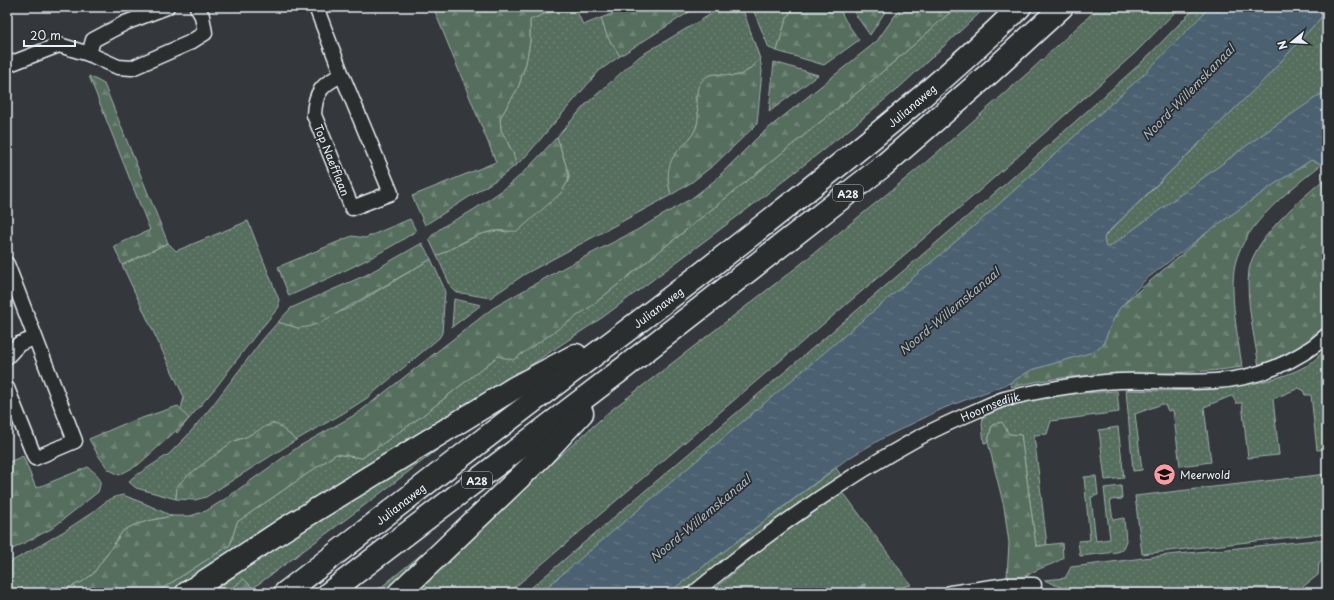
<svg xmlns="http://www.w3.org/2000/svg" width="1334" height="600" viewBox="0 0 1334 600" font-family="'Playpen Sans',sans-serif">
	<style>
		.green { fill: url(#green-dots); stroke: #9eb0aa }
		.forest { fill: url(#forest-firs); stroke: #9eb0aa }
		.water { fill: url(#water-ripples); stroke: #8a9ba6 }
		.lines { fill: none; stroke-linecap: round; stroke-linejoin: round }
		.stream { stroke: #8a9ba6; stroke-width: 5 }
		.street-casing { stroke: #e8f1f8; stroke-width: 17 }
		.highway-casing { stroke: #e8f1f8; stroke-width: 25 }
		.street { stroke: #2a2d2e; stroke-width: 14 }
		.highway { stroke: #2a2d2e; stroke-width: 22 }
		.labels { text-anchor: middle; dominant-baseline: central; stroke-width: 3.5; stroke-linejoin: round; paint-order: stroke }
		.shield { fill: #2a2d2e; stroke: #afb6bb; stroke-width: 1 }
		.shield-label { font-size: 10px; font-weight: bold; fill: #e8f1f8 }
		.street-label { font-size: 11px; fill: #e8f1f8; stroke: #2a2d2e }
		.poi-label { font-size: 11px; fill: #e8f1f8; stroke: #2a2d2e; text-anchor: start }
		.water-label { font-size: 12px; font-style: italic; fill: #a9b7c1; stroke: #2a2d2e }
	</style>
	<defs>
		<pattern id="green-dots" width="8" height="8" patternUnits="userSpaceOnUse"><rect width="8" height="8" fill="#556e5d"/><path d="M2 2h.1M6 6h.1" fill="none" stroke="#6d8375" stroke-width="1.8" stroke-linecap="round"/></pattern>
		<pattern id="forest-firs" width="22" height="20" patternUnits="userSpaceOnUse"><rect width="22" height="20" fill="#556e5d"/><path d="M5 1l3.5 6h-7zM16 11l3.5 6h-7z" fill="#6d8375"/></pattern>
		<pattern id="water-ripples" width="26" height="14" patternUnits="userSpaceOnUse"><rect width="26" height="14" fill="#4b616f"/><path d="M2 4q2-2 4 0t4 0M15 11q2-2 4 0t4 0" fill="none" stroke="#657884"/></pattern>
	</defs>
	<rect width="100%" height="100%" fill="#34383c"/>
	<filter id="ink" filterUnits="userSpaceOnUse"><feTurbulence type="fractalNoise" baseFrequency=".025" numOctaves="2"/><feDisplacementMap in="SourceGraphic" scale="8" xChannelSelector="R" yChannelSelector="G"/><feConvolveMatrix kernelMatrix="1 2 1 2 8 2 1 2 1" color-interpolation-filters="sRGB"/></filter>
	<g filter="url(#ink)">
		<path class="green" d="M562,7H575L583,25L601,18L607,36L620,56L599,71L526,156L516,165L513,153L501,130L500,118L518,88L526,63L530,41V19Z
			M723,7H742L760,59C742,76 741,78 716,74L695,97L699,116L696,128L689,141L677,152L668,181L671,195L525,274L490,298L456,292L451,287L437,256L480,234L497,231L509,232L561,193L568,181L569,175L557,137L585,105L640,56Z
			M752,7H793L785,23L777,51L769,48Z
			M956,7H986L902,85L851,128L754,204L603,317L464,409L184,584L169,593H155L230,545L237,522L336,454L362,458L422,416L498,356L590,307L869,83L917,42Z
			M1099,7H1180L1135,53L971,198L508,593H410L506,504L610,411L797,267L925,163L1029,72Z
			M1196,7H1210L1143,75L980,221L540,593H525L1003,186L1142,62Z
			M1327,11V90L1253,141L1111,246L1106,247L1104,241L1105,236L1263,81Z
			M248,221L279,300V307L254,337L217,386L177,433L172,423L181,409L184,397L122,265L168,243L176,251Z
			M431,259L445,290L442,333L439,338L367,398L342,414L296,440L278,425L232,442L177,486L176,499L136,488L129,482L132,478L169,454L187,436L212,406L263,339L278,322L298,328L347,309Z
			M454,299L481,305L452,327Z
			M1327,348V449L1317,450L1311,395H1305L1303,390L1299,388L1273,399L1279,455L1248,458L1242,403H1236L1233,397L1231,396L1204,407L1211,462L1180,466L1173,410L1168,411L1165,405L1162,404L1135,414L1142,470L1133,471L1126,390C1180,392 1258,392 1306,366C1314,362 1320,354 1327,348Z
			M1117,391L1119,412L1051,421L1047,434L1034,435L1047,545L1036,546L1021,435L1009,434L1002,422L992,425L988,442L984,443L982,424L983,417C990,411 1000,409 1009,406C1044,395 1080,393 1117,391Z
			M467,427L361,508L253,588L244,580L226,593H213L249,564Z
			M1118,427L1124,478L1105,480L1099,430Z
			M836,468L842,477L689,593H668Z
			M1327,474V533L1142,554L1135,496Z
			M1096,476L1098,495L1091,497L1096,541L1110,539L1104,488L1121,486L1122,499L1110,500L1113,520L1124,518L1126,541L1122,550L1117,552L1080,556L1078,541L1090,540L1084,477Z
			M840,493L846,496L911,585L897,588L887,593H710C734,572 758,551 784,533C802,519 823,508 840,493Z
			M495,494L389,593H374Z
			M123,495L146,504L172,516L148,521L134,525L123,531L93,574L82,582L56,593H7V564C33,549 60,535 84,518C99,509 105,498 123,495Z
			M1327,539V561L1319,562L1318,575L1295,593H1074L1044,580L1065,578L1071,567L1168,555Z"/>
		<path class="forest" d="M433,7H473L475,10L482,7H562L530,20V41L526,63L518,88L500,118L501,130L513,153L516,165L502,176L425,225L412,196L496,162Z
			M629,7H697L620,56L607,36L601,18Z
			M793,7H839L845,20L859,40L824,65L777,51L785,23Z
			M852,7H888L870,35L855,14Z
			M901,7H956L917,42L869,83L590,307L513,360L498,356L422,416L362,458L336,454L237,522L230,545L155,593H56L82,582L93,574L123,531L134,525L148,521L172,516H190L206,511L225,499L298,447L358,413L493,308L563,268L637,230L692,198L714,181L760,135L877,41Z
			M760,59L762,71L757,124L715,164L692,182L671,195C667,179 666,165 677,152C684,144 692,138 696,128C703,111 688,90 706,77C717,69 733,81 744,73C750,70 755,63 760,59Z
			M774,62L818,75L769,112Z
			M89,76L104,84L168,243L122,265L114,246L150,230Z
			M557,137L569,175L568,181L561,193L518,231C508,232 499,229 489,232C471,236 453,248 437,256L429,239C440,225 459,219 473,210C484,203 494,196 504,189C524,174 540,155 557,137Z
			M1311,160L1322,164C1290,190 1245,223 1235,264C1229,294 1238,337 1242,367C1166,379 1088,367 1012,387L1010,383L1031,370L1093,352L1103,344L1113,320L1119,309L1128,300L1210,230L1273,185Z
			M1327,177V325L1308,343L1284,358L1259,367C1255,339 1245,298 1249,270C1254,238 1303,197 1327,177Z
			M410,219L416,231C376,258 333,276 289,296L278,267L352,236L365,238Z
			M422,243L431,259L320,323L307,327L298,328L278,322L291,308L366,275Z
			M178,406L189,419L138,465L119,475L108,469L98,455L89,439L124,424Z
			M1002,422L1009,434L1021,435L1036,546L1062,543L1063,558C1052,566 1038,567 1027,576L1007,577L1009,543L1004,507L988,442L992,425Z
			M272,423L278,425L296,440L206,497L195,500L176,499L177,486L187,476L232,442L246,437Z
			M23,456L36,488L88,467C99,476 103,478 98,492L51,529L7,552V463Z
			M244,579L253,588L246,593H226Z"/>
		<path class="water" d="M1210,7H1327V11L1263,81L1105,235L1104,241L1106,247L1111,246L1253,141L1327,90V160L1322,164L1311,160L1273,185L1210,230L1145,280L1119,309L1113,320L1103,344L1093,352L1031,370L1010,383L944,408L883,438L847,459L668,593H540L980,221L1143,75Z"/>
		<g class="lines">
			<path class="stream" d="M856,593L864,586"/>
			<defs>
				<g id="street">
					<path d="M316,7L342,75L391,193L352,208L314,115C315,92 322,84 342,75"/>
					<path d="M89,54L118,67L132,68L189,43L205,33L202,16L197,7"/>
					<path d="M7,65L59,45L89,54L93,40L125,23L167,7"/>
					<path d="M7,264L75,441L35,458L7,388"/>
					<path d="M7,357L19,344L35,338"/>
					<path id="s1" d="M694,593C764,535 838,482 918,438C937,428 957,419 978,410C987,406 996,402 1004,399C1042,390 1081,383 1120,381C1151,380 1183,383 1215,381C1255,379 1298,362 1327,335"/>
					<path d="M950,593L1007,585H1034"/>
				</g>
				<g id="highway">
					<path d="M187,593L283,530L516,387L576,355"/>
					<path id="s2" d="M285,593C382,518 479,442 577,368C655,310 733,250 809,189C882,131 954,72 1020,7"/>
					<path d="M329,593L625,367L883,166L991,72L1062,7"/>
					<path d="M399,593L540,458L582,413"/>
				</g>
			</defs>
			<use href="#street" class="street-casing"/>
			<use href="#highway" class="highway-casing"/>
			<use href="#street" class="street"/>
			<use href="#highway" class="highway"/>
		</g>
	</g>
	<defs>
		<symbol id="university-disc" viewBox="-11 -11 22 22"><circle r="9.5" fill="#ff9aa2" stroke="#2a2d2e"/><path d="M0-5L7-2L0 1L-7-2ZM-4 1L0 2.5L4 1V4Q0 6-4 4Z" fill="#111"/></symbol>
	</defs>
	<g fill-rule="evenodd">
		<use href="#university-disc" x="1152" y="462" width="25" height="25"/>
	</g>
	<g class="labels">
		<g class="shield">
			<rect x="833" y="185" width="30" height="16" rx="3"/>
			<rect x="462" y="472" width="30" height="16" rx="3"/>
		</g>
		<g class="shield-label">
			<text x="848" y="193">A28</text>
			<text x="477" y="480">A28</text>
		</g>
		<g class="street-label">
			<text stroke="none"><textPath href="#s2" startOffset="794">Julianaweg</textPath></text>
			<text transform="translate(332 160) rotate(68)">Top Naefflaan</text>
			<text stroke="none"><textPath href="#s2" startOffset="470">Julianaweg</textPath></text>
			<text stroke="none"><textPath href="#s1" startOffset="352">Hoornsedijk</textPath></text>
			<text stroke="none"><textPath href="#s2" startOffset="146">Julianaweg</textPath></text>
		</g>
		<g class="poi-label">
			<text x="1180" y="474">Meerwold</text>
		</g>
		<g class="water-label">
			<text transform="translate(1188 92) rotate(-46)">Noord-Willemskanaal</text>
			<text transform="translate(949 311) rotate(-40)">Noord-Willemskanaal</text>
			<text transform="translate(700 518) rotate(-40)">Noord-Willemskanaal</text>
		</g>
	</g>
	<rect width="1334" height="600" fill="none" stroke="#2a2d2e" stroke-width="24"/>
	<rect x="12" y="12" width="1310" height="576" fill="none" stroke="#e8f1f8" stroke-width="1.5" filter="url(#ink)"/>
	<g transform="translate(1292 42) rotate(252)" stroke="#2a2d2e" stroke-width="3" paint-order="stroke">
	<path d="M0-3L7 15L0 10L-7 15Z" fill="#e8f1f8"/>
	<text y="-6" font-size="11" font-weight="bold" text-anchor="middle" fill="#e8f1f8">N</text>
	</g>
	<path d="M24 40v6h51v-6" fill="none" stroke="#e8f1f8" stroke-width="2"/>
	<text x="30" y="40" font-size="12" fill="#e8f1f8" stroke="#2a2d2e" stroke-width="3" paint-order="stroke">20 m</text>
</svg>
